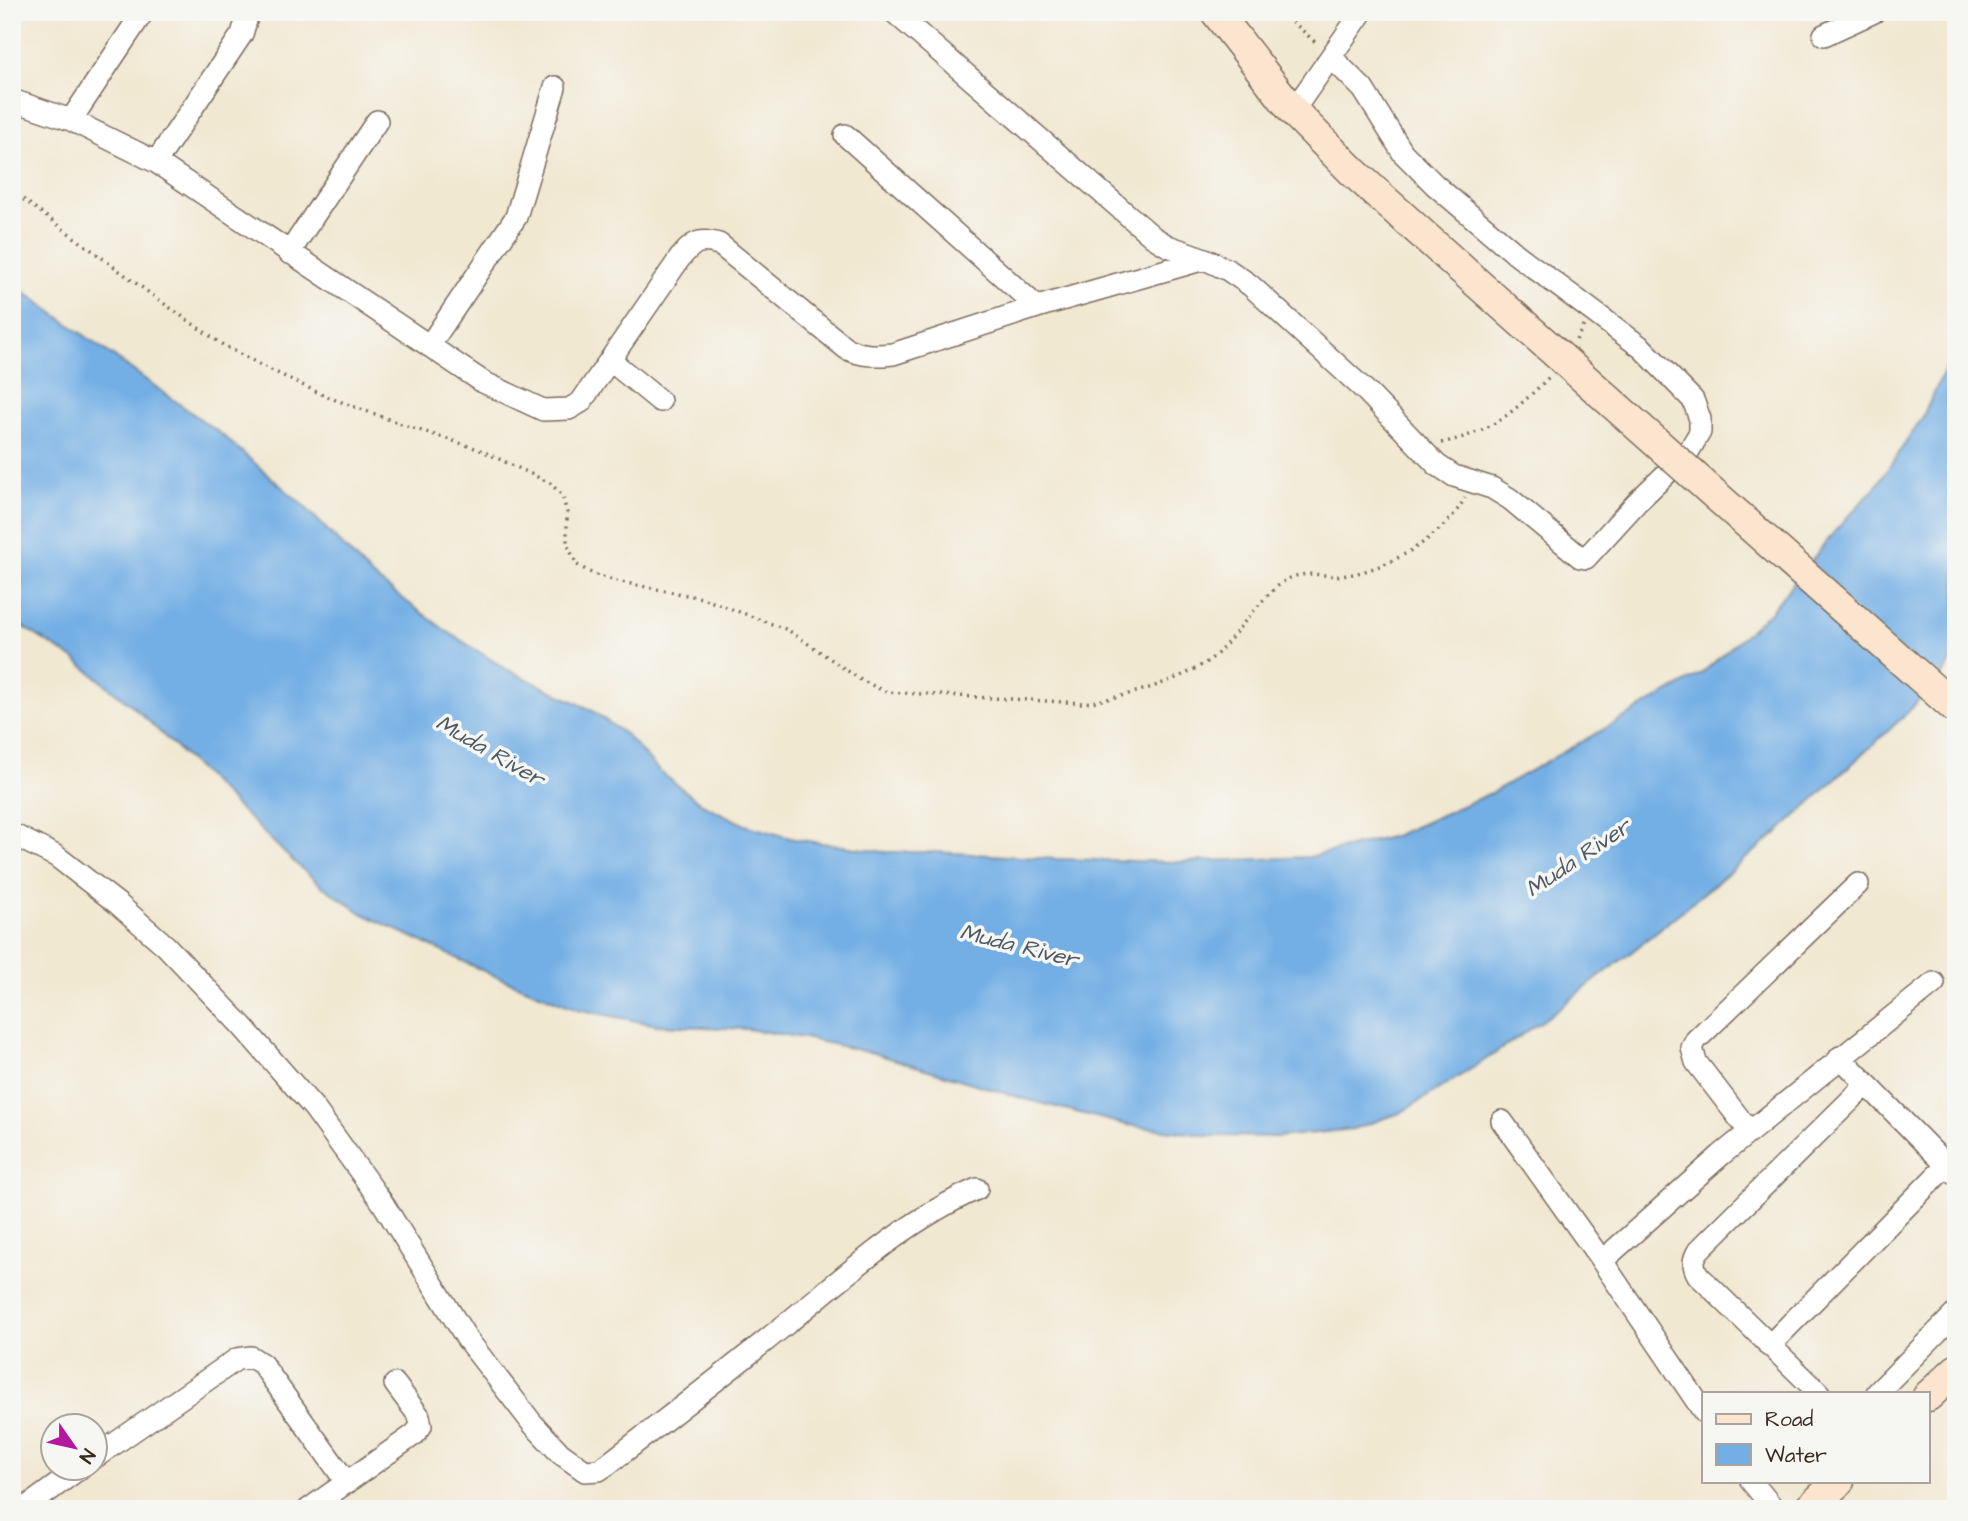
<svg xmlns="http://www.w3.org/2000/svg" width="1968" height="1521" viewBox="0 0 1968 1521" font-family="'Architects Daughter',sans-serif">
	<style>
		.water { fill: #73afe5; stroke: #576c82; stroke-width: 2 }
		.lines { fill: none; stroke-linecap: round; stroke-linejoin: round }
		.street-casing { stroke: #7b6c5d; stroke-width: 24 }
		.secondary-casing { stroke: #7b6c5d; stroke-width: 33 }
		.path { stroke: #7b6c5d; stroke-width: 3.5; stroke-dasharray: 2 5; stroke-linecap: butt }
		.street { stroke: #fff; stroke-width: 21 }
		.secondary { stroke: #fce5cf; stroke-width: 30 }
		.secondary-bridge-casing { stroke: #7b6c5d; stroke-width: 33; stroke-linecap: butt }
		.secondary-bridge { stroke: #fce5cf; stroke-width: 30 }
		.labels { text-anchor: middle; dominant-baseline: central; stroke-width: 7; stroke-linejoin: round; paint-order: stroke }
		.water-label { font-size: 23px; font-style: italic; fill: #4f5964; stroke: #f6f6f2 }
	</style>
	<rect width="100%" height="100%" fill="#f6f6f2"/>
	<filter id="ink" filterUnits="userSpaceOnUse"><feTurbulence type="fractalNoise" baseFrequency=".0143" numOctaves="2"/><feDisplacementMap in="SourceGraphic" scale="14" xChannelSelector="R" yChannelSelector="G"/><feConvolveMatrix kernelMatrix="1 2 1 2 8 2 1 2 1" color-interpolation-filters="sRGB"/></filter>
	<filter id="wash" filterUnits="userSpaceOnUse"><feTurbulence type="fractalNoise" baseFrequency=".00686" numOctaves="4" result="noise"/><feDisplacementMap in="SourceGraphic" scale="28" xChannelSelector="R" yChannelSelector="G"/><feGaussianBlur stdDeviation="1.57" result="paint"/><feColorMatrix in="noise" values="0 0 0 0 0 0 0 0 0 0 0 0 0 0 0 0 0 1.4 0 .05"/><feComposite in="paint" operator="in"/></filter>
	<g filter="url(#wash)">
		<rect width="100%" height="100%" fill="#f1e8d2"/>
		<path class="water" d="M12,283L221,434L304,506L372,576L445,630L506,669L590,709L626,735L659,771L702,804L745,825L794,839L884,852H936L1057,859L1179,862L1309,857L1394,836L1491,793L1701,674L1770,612L1836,530L1878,484L1922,418L1956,347V650L1945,672L1902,718L1776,834L1629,954L1545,1019L1479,1064L1400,1113L1353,1129L1278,1137L1212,1136L1127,1125L1021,1098L873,1053L804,1038L747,1029L657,1025L577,1009L488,973L363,914L322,886L294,862L134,707L74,659L12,620Z"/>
	</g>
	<g filter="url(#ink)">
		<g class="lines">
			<defs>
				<path id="street" d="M894,12L1153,237L1168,246L1205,259L1228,270L1250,285L1367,392L1437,465L1454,476L1492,488L1510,499L1580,557L1586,558L1638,501L1687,454L1700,432V419L1693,400L1642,348L1517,255L1435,185L1403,153L1363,89L1331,57
					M1824,35L1874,12
					M12,100L71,120L156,162L483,382L543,410L569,409L581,402L680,258C694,242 698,238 719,244L847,349C863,356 875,356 893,354L1037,307L1205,259
					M1293,111L1362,12
					M71,120L143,12
					M845,135L1037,307
					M156,162L242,34L246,21L244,12
					M289,253L377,121
					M429,346L516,217L555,87
					M611,361L660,401
					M12,834L56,856L118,904L166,946L242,1026L314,1108L382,1202L467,1339L532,1423L560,1453L585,1471L599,1470L608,1464C668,1418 727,1372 785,1325C845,1276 906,1220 977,1189
					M1840,1057L1956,1175
					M1502,1121L1602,1261L1704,1412
					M1749,1131L1696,1062L1692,1048L1696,1040L1858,884
					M1602,1261L1721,1155L1934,983
					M1769,1346L1946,1166
					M1819,1393L1698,1275C1692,1265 1693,1259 1699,1250L1866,1085
					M1877,1393L1956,1313
					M94,1458L237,1359L251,1357L262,1364L347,1483
					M1751,1481L1774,1509
					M24,1509L80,1468
					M309,1509L415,1434L421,1426L419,1416L395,1384"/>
				<path id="secondary" d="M1216,12L1293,111L1352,171L1458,266
					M1928,1396L1956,1370
					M1809,1509L1839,1481"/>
			</defs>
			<use href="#street" class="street-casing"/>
			<use href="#secondary" class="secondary-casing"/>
			<path class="path" d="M1282,12L1316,43
				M12,191L156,298L223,345L265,367L325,396L407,426L478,449L550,483L562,495L567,513V544L577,565L593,574L616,581L702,598L788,630L861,680L886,692L1082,703C1117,700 1195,678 1220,651C1237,633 1268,588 1290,578C1309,570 1329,578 1348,575C1392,567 1443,537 1465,498
				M1576,340L1584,325
				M1441,443C1492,432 1513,413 1549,377"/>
			<use href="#street" class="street"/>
			<use href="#secondary" class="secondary"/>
			<defs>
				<path id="secondary-bridge" d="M1458,266L1956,709"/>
			</defs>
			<use href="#secondary-bridge" class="secondary-bridge-casing"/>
			<use href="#secondary-bridge" class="secondary-bridge"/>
		</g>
	</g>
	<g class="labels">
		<g class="water-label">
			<text transform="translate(490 751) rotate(30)">Muda River</text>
			<text transform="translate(1578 858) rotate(-34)">Muda River</text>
			<text transform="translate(1019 946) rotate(14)">Muda River</text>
		</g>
	</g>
	<rect width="1968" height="1521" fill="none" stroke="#f6f6f2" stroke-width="42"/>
	<rect x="1702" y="1392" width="228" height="91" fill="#f6f6f2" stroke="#aba49d" stroke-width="2"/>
	<rect x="1716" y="1414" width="35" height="10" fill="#fce5cf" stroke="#aba49d" stroke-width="2"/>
	<text x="1765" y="1426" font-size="21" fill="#3b2a1e">Road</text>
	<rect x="1716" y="1444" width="35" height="21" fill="#73afe5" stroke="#aba49d" stroke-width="2"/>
	<text x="1765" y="1462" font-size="21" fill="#3b2a1e">Water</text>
	<g transform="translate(74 1447) rotate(124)"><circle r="33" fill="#f6f6f2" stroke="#aba49d" stroke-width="2"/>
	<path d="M0-5L12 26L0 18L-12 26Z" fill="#b5179e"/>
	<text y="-10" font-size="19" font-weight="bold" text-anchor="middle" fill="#3b2a1e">N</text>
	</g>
</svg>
